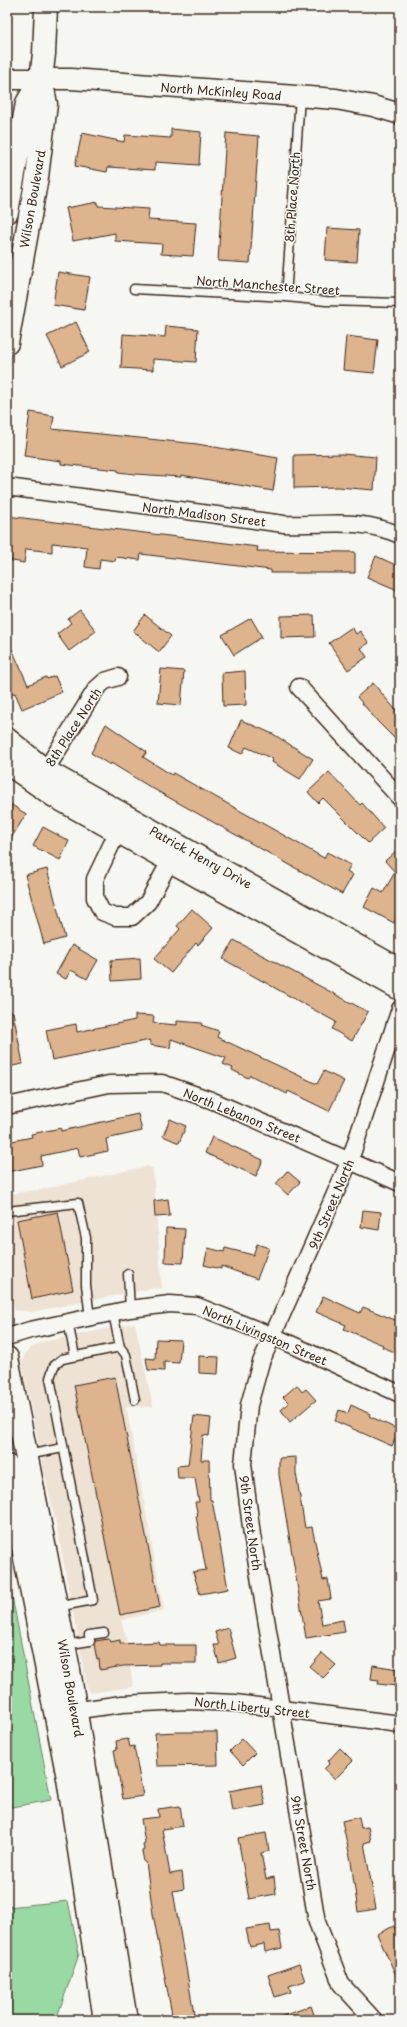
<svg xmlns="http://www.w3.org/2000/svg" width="407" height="2027" viewBox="0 0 407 2027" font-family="'Playpen Sans',sans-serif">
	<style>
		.built { fill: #eee2d4 }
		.green { fill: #99daa4; stroke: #6a8261 }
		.building { fill: #ddb48e; stroke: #3b2a1e }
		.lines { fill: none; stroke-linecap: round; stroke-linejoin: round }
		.service-casing { stroke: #3b2a1e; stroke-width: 11 }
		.minor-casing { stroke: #3b2a1e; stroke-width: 19 }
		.tertiary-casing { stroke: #3b2a1e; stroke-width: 23 }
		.secondary-casing { stroke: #3b2a1e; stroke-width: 25 }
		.service { stroke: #f6f6f2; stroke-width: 8 }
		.minor { stroke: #f6f6f2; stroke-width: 16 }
		.tertiary { stroke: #f6f6f2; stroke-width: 20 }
		.secondary { stroke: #f6f6f2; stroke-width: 22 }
		.labels { text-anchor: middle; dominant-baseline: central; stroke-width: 3; stroke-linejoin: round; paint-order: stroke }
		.street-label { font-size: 12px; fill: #3b2a1e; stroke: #f6f6f2 }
	</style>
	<rect width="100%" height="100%" fill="#f6f6f2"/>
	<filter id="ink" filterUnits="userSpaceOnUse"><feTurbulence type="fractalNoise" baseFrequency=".025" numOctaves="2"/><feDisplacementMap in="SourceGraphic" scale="8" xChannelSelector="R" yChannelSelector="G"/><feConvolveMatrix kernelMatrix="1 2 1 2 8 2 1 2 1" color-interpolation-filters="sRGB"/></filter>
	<g filter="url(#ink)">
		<path class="built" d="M148,1166L153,1169L162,1288L149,1289L31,1312L15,1310L7,1280V1194L39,1190Z
			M135,1323L153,1407L126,1406L164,1610L121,1620L126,1638L133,1687L90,1693L87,1687L57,1528L43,1467L22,1363L25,1353L32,1347L42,1342Z"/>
		<path class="green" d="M7,1570L51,1800L7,1808Z
			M68,1901L79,1954L56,2020H7V1907Z"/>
		<path class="building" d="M171,129L201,132L199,165L155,162V170L108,167L107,172L75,166L82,133L124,142L125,135L171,138Z
			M226,133L259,136L250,263L218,261Z
			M98,202V206L149,209L148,220L196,223L193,256L161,254L162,244L115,241V233L73,241L66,208Z
			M327,228L359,230L357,262L325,260Z
			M58,272L90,277L84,310L53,305Z
			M76,322L90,352L62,366L47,336Z
			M166,326L198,329L196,362L153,359V370L121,368L123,334L165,337Z
			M346,336L378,340L374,373L343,370Z
			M30,412L54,416L52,429L197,444L278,458L273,491L181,475V477L135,474L118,472V470L61,464V461L24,456Z
			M342,454L376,457L374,490L338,487L294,488V455Z
			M7,516L258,547L257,551L355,552V573H271V570L141,554L140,560L116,557L115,561L100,559L99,569L85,567L87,547L52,543V552L26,549L24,563L7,560Z
			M376,556L400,567V591L367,577Z
			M80,610L96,631L69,651L57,634L71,623L68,619Z
			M145,615L171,636L159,652L133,631Z
			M314,615L315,637L281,638V616Z
			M251,618L262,637L234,655L222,635Z
			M352,627L356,634L360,631L369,643L361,648L367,657L348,670L329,643Z
			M7,638L28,685L46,677L47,679L55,676L62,692L22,709L15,693L12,694L7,682Z
			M161,669L184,671L181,705L158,703Z
			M245,671L246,705L223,706L222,673Z
			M373,683L400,715V744L378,722L357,697Z
			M241,720L273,734L313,759L300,779L272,762L273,759L246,747L242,754L229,748Z
			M106,724L147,752L143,757L172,775L173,773L324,858L327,852L351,865L347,871L353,875L342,894L150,787L111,763L110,765L91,753Z
			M329,772L360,805L362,803L384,828L368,843L323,798L318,803L308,792Z
			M7,802L26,814L7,845Z
			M43,827L69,841L60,860L33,846Z
			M400,847V911L394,923L364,907L374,888L383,893L395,872L385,861Z
			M47,869L65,938L44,944L25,875Z
			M192,909L213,928L198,945L196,943L171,973L154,959L180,929L177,926Z
			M234,940L368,1012L352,1041L332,1029L336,1022L223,959Z
			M72,945L98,960L87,979L71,970L66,979L56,974Z
			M140,958L141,979L112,981L111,960Z
			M7,1012H13L23,1064L7,1067Z
			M135,1015L154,1016L153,1023L177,1025V1021L202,1023L201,1025L219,1031L217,1037L317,1084L324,1071L344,1081L329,1111L288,1091L287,1094L250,1075L248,1078L232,1070L233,1068L223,1064L226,1058L171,1039L170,1048L150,1045V1040L52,1060L46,1030L76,1024L77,1032L135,1020Z
			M138,1114L142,1131L106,1139L108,1151L80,1157L78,1148L41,1156L42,1165L7,1172V1142L32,1137L31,1134L61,1128V1131Z
			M170,1119L186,1126L179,1143L163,1136Z
			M212,1137L263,1160L256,1176L205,1153Z
			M287,1171L300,1182L288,1195L276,1184Z
			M168,1199L170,1216L155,1217L154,1201Z
			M363,1210L381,1212L379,1230L361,1227Z
			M58,1212L73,1290L32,1299L17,1220Z
			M166,1228L185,1229L183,1263L165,1262Z
			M257,1244L269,1248L257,1279L221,1266V1269L204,1265L208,1248L224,1252L225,1248L253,1255Z
			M323,1296L360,1313L363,1307L400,1322V1354L382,1347L383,1345L344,1329L346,1325L316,1312Z
			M156,1339L181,1340L179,1363L164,1362V1371L148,1370L146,1358L155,1359Z
			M199,1356L219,1357L218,1374L199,1373Z
			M115,1377L160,1607L120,1615L74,1385Z
			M297,1385L302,1392L306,1389L316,1400L290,1422L281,1410L289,1403L283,1397Z
			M351,1405L370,1414L369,1416L399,1430L392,1446L335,1421L339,1410L348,1413Z
			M194,1416L211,1418L209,1436L203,1435L201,1460H209L210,1500H212L228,1589L200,1594L193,1572L206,1570L196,1516H198L195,1502H199L195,1478H178L177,1466L188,1465Z
			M296,1457V1473L305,1528L312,1527L323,1580L328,1579L331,1599L318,1601L322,1624L343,1620L345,1632L306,1638L279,1475V1458Z
			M228,1628L236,1658L219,1663L214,1645H219L215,1632Z
			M109,1639L110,1642L120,1640V1644L159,1642L160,1645H196V1663H160V1665L123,1666L100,1670L99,1659L97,1660L94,1644L95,1641Z
			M322,1653L336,1665L323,1678L310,1667Z
			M373,1665L398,1669L396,1686L378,1684L379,1680L371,1679Z
			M179,1732H217L218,1765L157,1766L155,1733Z
			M128,1739L130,1747L134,1746L143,1796L123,1799L114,1750L117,1749L116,1741Z
			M242,1739L255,1753L243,1765L230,1751Z
			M340,1748L353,1761L335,1779L324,1769L330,1763L328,1761Z
			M261,1785L265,1805L232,1811L229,1791Z
			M180,1806L183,1826L162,1829L170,1874L182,1872L184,1889L173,1891L195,2020H173L153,1914L146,1862H144L142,1851L144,1850L143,1844L145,1843L141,1819L159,1817L158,1809Z
			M359,1817L361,1828L368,1827L371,1841L364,1843L376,1909L358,1912L351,1861L342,1821Z
			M266,1833L269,1851L261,1853L266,1879L274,1877L276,1894L249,1899L238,1838Z
			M270,1925L271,1932L279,1931L282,1948L265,1952L264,1944L250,1947L246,1929Z
			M394,1926L400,1940V1984L377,1934Z
			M299,1964L305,1981L289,1986L291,1992L275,1997L268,1975Z
			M311,2006L316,2020H277V2018Z"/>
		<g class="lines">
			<defs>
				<path id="service" d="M134,289L286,297L326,301L400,303
					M286,297L300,97
					M7,1211L78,1203L86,1238V1285L90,1318
					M128,1274L130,1309
					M113,1313L120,1347L126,1355L135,1400
					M68,1322L75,1356
					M27,1455L63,1448
					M7,1539L20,1536
					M57,1607L93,1600L50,1378L54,1366L62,1359L120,1347
					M65,1645L90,1641L89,1635L104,1633"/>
				<path id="minor" d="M7,487L284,524C329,526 356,517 400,535
					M299,687L400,798
					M40,779L96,689L105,681L118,677
					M117,833L95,879V898L102,912L115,917H132L148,902L169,863
					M7,1106L109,1084L162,1083L211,1100L400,1183
					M7,1337L30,1330L130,1309L170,1304L197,1306L273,1336L400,1394
					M65,1712L122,1704L188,1701L235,1703L400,1724
					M374,2020L341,1984L317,1922L252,1535L243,1464L249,1405L261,1362L350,1160L400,1009"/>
				<path id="tertiary" d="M7,79H71L336,99L373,106L400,114
					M7,738L46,770L400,969
					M7,764L54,797L400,990"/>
				<path id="secondary" d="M7,212L27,103L41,79
					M7,343L37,177L46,104L41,79L44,54L46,7
					M7,1358L69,1670L126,2020
					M7,1466L68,1778L105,2020"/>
			</defs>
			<use href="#service" class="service-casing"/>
			<use href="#minor" class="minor-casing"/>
			<use href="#tertiary" class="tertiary-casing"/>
			<use href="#secondary" class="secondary-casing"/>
			<use href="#service" class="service"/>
			<use href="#minor" class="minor"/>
			<use href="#tertiary" class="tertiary"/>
			<use href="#secondary" class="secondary"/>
		</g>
	</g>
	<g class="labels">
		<g class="street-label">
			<text transform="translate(221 91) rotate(4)">North McKinley Road</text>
			<text transform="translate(292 197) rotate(-86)">8th Place North</text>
			<text transform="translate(32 199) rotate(-80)">Wilson Boulevard</text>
			<text transform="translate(268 285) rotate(4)">North Manchester Street</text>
			<text transform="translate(204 514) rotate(7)">North Madison Street</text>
			<text transform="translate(73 727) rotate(-57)">8th Place North</text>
			<text transform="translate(201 857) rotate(29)">Patrick Henry Drive</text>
			<text transform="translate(242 1115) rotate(22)">North Lebanon Street</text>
			<text transform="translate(331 1204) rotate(-67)">9th Street North</text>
			<text transform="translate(265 1335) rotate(23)">North Livingston Street</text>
			<text transform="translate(251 1523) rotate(82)">9th Street North</text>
			<text transform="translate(71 1688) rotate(80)">Wilson Boulevard</text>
			<text transform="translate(252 1707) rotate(6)">North Liberty Street</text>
			<text transform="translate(304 1843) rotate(80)">9th Street North</text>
		</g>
	</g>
	<rect width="407" height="2027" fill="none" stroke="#f6f6f2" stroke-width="24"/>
	<rect x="12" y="12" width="383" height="2003" fill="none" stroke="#3b2a1e" stroke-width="1.5" filter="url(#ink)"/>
</svg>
